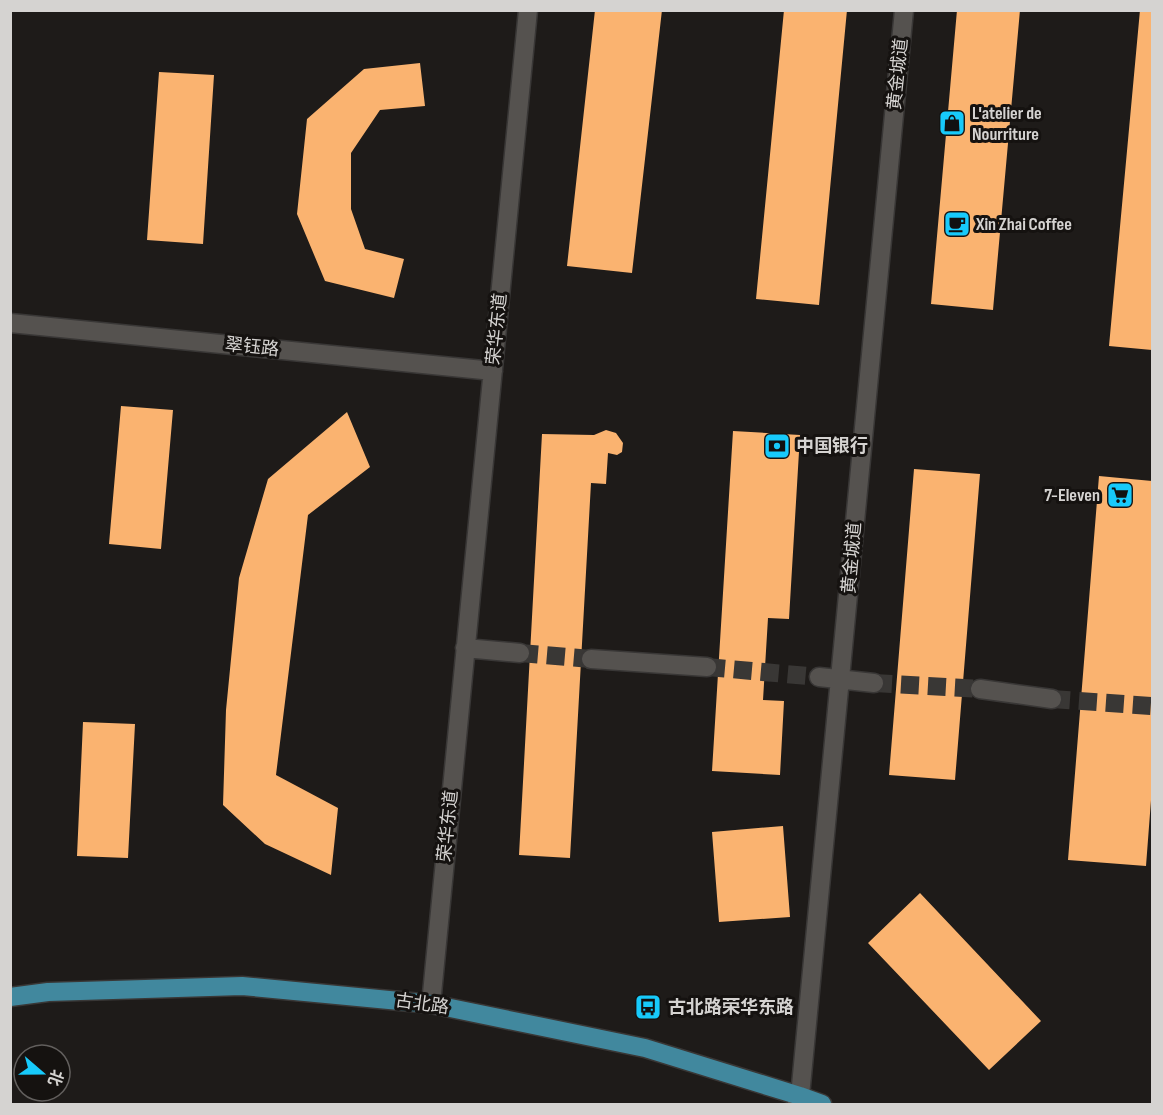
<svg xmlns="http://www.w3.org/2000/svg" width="1163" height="1115" viewBox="0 0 1163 1115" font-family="'Sofia Sans Condensed','Noto Sans SC',sans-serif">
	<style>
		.building { fill: #fab370 }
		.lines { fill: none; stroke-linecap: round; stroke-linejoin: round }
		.minor-tunnel { stroke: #393735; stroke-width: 18; stroke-dasharray: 18 9; stroke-linecap: butt }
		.minor-casing { stroke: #393736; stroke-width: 21 }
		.major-casing { stroke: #393736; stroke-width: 21 }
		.minor { stroke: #55524f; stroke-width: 18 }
		.major { stroke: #41889e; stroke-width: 18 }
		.labels { text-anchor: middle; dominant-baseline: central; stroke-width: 6; stroke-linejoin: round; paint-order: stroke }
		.street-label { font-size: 18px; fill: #d5d3d1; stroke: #151210 }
		.poi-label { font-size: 18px; font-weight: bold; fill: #d5d3d1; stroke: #151210; text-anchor: start }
	</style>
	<rect width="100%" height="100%" fill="#1e1b19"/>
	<path class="building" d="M595,10H662L632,273L567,266Z
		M784,10H847L819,305L756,299Z
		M957,10H1020L993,310L931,304Z
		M1140,10L1152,11V350L1109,346Z
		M420,63L425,106L380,110L351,153V209L365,249L404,259L394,298L325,281L297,214L307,119L364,69Z
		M159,72L214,75L203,244L147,240Z
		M121,406L173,410L161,549L109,544Z
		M347,412L370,467L308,515L276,775L338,808L331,875L265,844L223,805L226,710L239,578L268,479Z
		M606,430L616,433L623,443L622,452L617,455L608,453L606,484L591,483L570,858L519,855L542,434L594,435Z
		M733,431L800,435L789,619L768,618L763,700L784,701L780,775L712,771Z
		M914,469L980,474L955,780L889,775Z
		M1099,476L1152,481V787L1146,866L1068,860Z
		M83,722L135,724L128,858L77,856Z
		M783,826L790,917L719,922L712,832Z
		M920,893L1041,1021L989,1070L868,943Z"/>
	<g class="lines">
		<path class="minor-tunnel" d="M520,653L591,659
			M707,667L819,677
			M874,683L980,689
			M1052,699L1152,706"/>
		<defs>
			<path id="minor" d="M10,323L493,371
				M465,648L520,653
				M591,659L707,667
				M819,677L874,683
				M980,689L1052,699
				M431,1004L528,10
				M797,1104L800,1096L904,10"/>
			<path id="major" d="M10,997L48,992L242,986L431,1004L645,1048L800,1096L822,1104"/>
		</defs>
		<use href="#minor" class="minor-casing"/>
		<use href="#major" class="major-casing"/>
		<use href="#minor" class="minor"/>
		<use href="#major" class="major"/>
	</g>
	<defs>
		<symbol id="shop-square" viewBox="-11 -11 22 22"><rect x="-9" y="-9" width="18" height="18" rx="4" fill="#17cafb" stroke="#151210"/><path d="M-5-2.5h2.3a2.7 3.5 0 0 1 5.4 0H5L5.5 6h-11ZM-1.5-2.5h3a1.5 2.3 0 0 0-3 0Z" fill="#111"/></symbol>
		<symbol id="cafe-square" viewBox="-11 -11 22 22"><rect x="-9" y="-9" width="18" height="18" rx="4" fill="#17cafb" stroke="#151210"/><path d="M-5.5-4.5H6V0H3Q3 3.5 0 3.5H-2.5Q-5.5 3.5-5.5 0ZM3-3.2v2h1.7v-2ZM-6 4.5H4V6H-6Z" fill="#111"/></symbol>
		<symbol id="bank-square" viewBox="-11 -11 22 22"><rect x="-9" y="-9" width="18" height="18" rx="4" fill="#17cafb" stroke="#151210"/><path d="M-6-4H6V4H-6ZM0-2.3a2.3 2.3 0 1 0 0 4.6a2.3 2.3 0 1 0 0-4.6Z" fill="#111"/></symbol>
		<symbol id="supermarket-square" viewBox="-11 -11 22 22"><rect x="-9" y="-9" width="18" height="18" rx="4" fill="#17cafb" stroke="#151210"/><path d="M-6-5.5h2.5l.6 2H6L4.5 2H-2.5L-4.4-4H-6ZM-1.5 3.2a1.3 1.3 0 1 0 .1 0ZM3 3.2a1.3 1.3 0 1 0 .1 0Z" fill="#111"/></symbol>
		<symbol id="bus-square" viewBox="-11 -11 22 22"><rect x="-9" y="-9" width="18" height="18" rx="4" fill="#17cafb" stroke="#151210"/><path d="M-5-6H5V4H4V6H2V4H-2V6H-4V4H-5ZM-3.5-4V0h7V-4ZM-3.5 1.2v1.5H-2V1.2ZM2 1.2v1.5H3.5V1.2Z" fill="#111"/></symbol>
	</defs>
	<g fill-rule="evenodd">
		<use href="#shop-square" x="937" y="108" width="30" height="30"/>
		<use href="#cafe-square" x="942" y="209" width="30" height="30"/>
		<use href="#bank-square" x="762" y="431" width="30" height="30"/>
		<use href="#supermarket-square" x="1105" y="480" width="30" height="30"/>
		<use href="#bus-square" x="633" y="992" width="30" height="30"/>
	</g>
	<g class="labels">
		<g class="street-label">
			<text transform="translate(898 74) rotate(-84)">黄金城道</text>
			<text transform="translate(497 329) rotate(-84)">荣华东道</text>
			<text transform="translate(252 347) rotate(6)">翠钰路</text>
			<text transform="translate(852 558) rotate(-85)">黄金城道</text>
			<text transform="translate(448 826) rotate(-84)">荣华东道</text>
			<text transform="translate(422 1004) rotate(8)">古北路</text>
		</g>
		<g class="poi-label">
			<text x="972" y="113">L'atelier de<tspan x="972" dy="21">Nourriture</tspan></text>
			<text x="976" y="224">Xin Zhai Coffee</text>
			<text x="796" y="446">中国银行</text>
			<text x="1100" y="495" text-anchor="end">7-Eleven</text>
			<text x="668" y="1007">古北路荣华东路</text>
		</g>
	</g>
	<rect width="1163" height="1115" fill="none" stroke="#d5d3d1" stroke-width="24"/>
	<g transform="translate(42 1073) rotate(110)"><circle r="28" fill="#151210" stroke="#625f5d" stroke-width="1.5"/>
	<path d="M0-4.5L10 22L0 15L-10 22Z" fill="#17cafb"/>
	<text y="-9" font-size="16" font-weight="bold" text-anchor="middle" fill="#d5d3d1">北</text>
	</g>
</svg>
